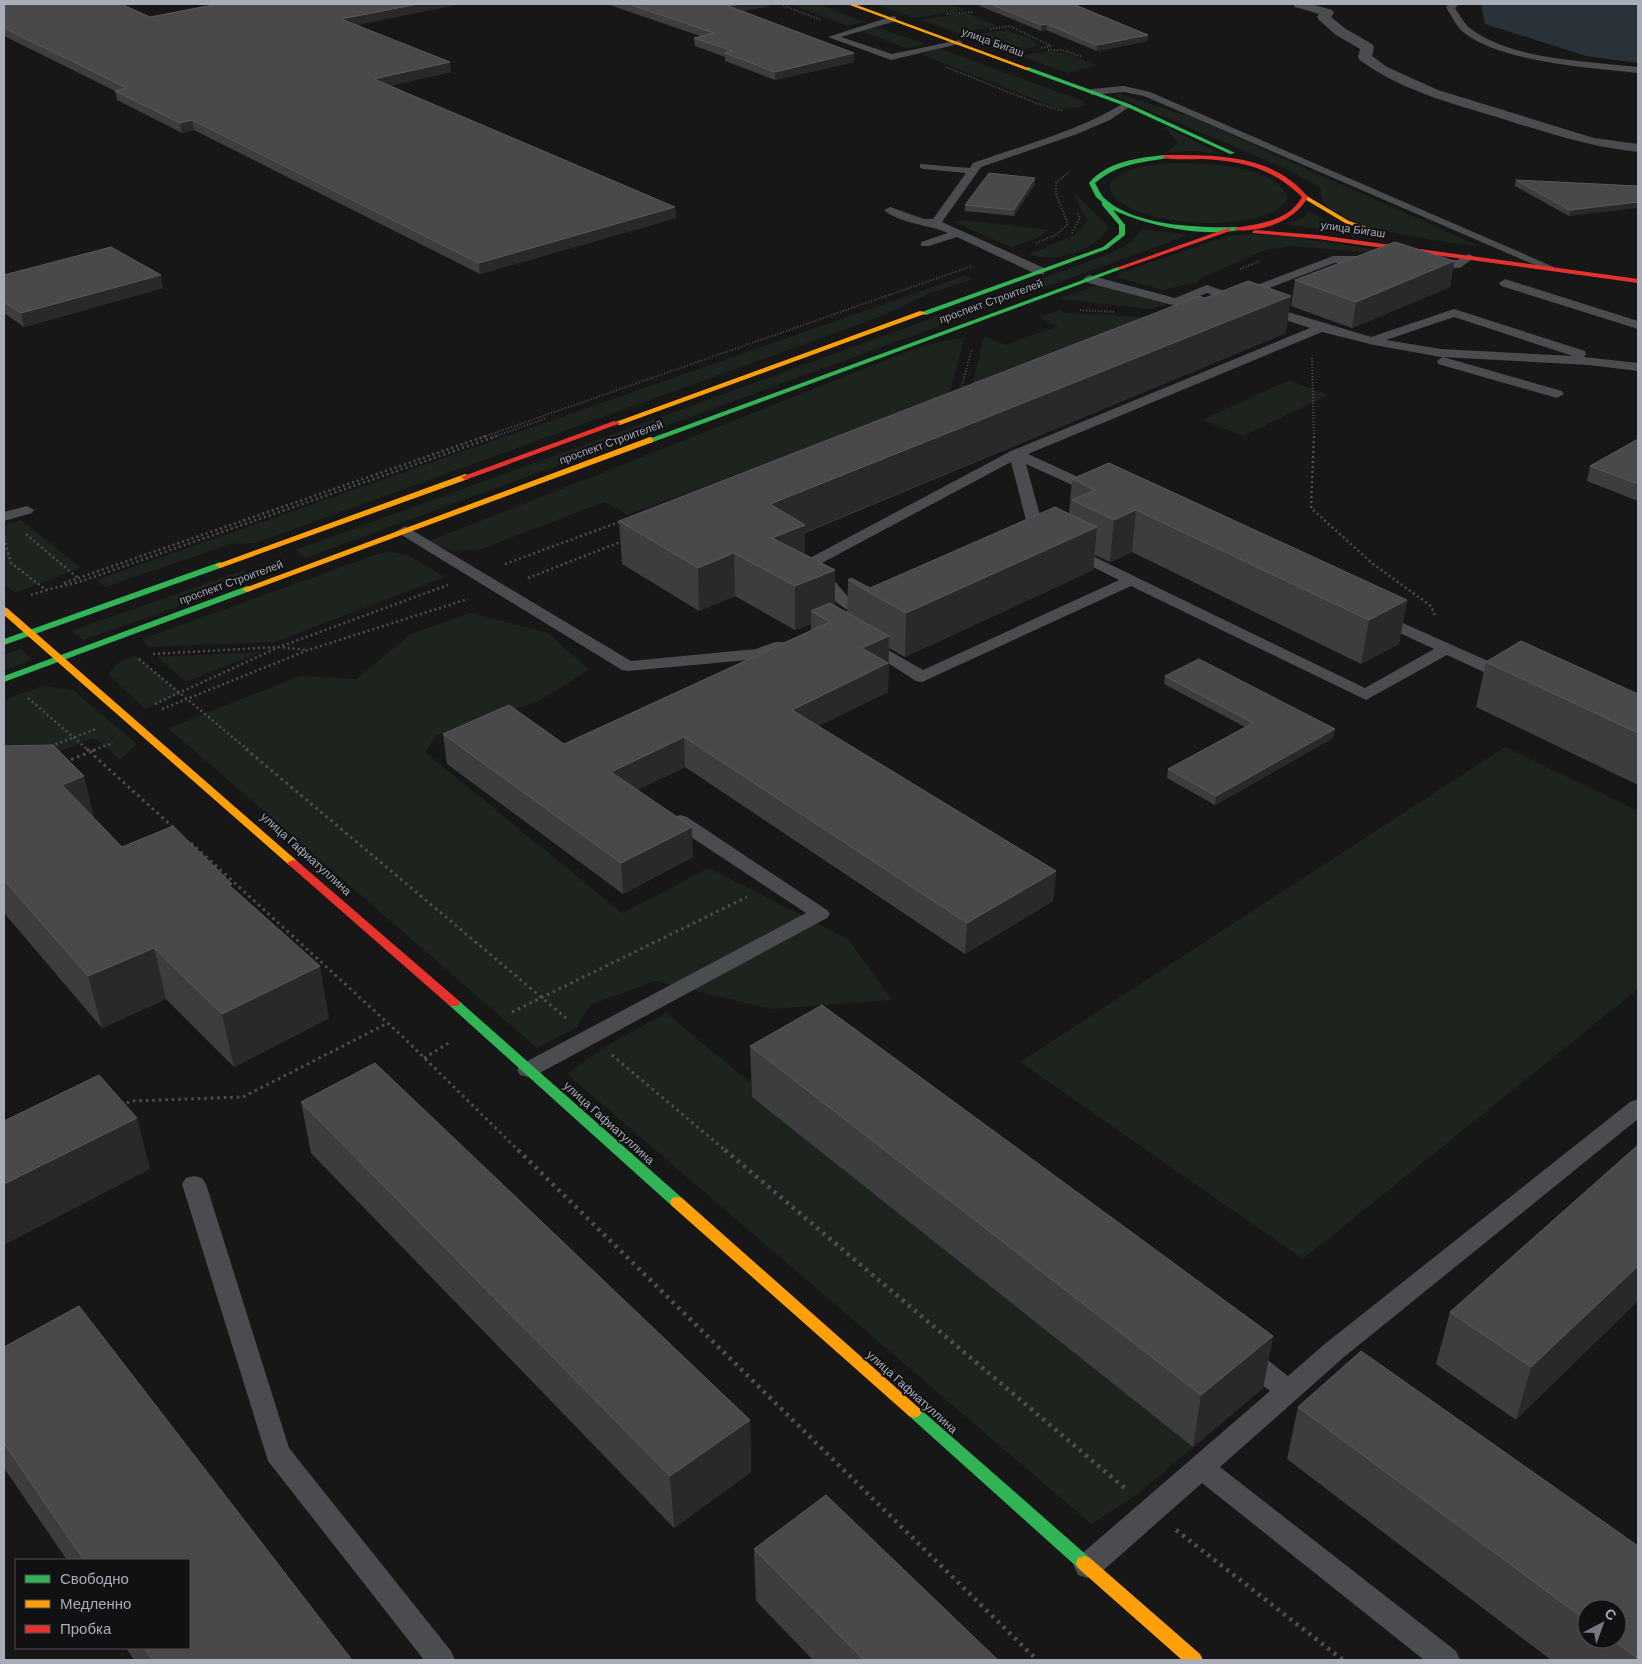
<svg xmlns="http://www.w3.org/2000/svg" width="1642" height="1664" viewBox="0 0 1642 1664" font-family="'DM Sans',sans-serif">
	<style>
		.green { fill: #1d241e }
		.water { fill: #2a3239 }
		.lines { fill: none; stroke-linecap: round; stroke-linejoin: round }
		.path-far3 { stroke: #4d4e52; stroke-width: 2; stroke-dasharray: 1 2; stroke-linecap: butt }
		.path-far2 { stroke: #4d4e52; stroke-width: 2.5; stroke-dasharray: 2 3; stroke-linecap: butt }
		.path-far1 { stroke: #4d4e52; stroke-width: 3; stroke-dasharray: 2.5 4; stroke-linecap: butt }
		.path { stroke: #4d4e52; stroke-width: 4.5; stroke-dasharray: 3 5; stroke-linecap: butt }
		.lane { fill: #4b4c50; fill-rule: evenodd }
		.street { fill: #4b4c50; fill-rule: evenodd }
		.fast { fill: #30b455; fill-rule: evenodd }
		.slow { fill: #ff9f0a; fill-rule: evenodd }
		.jam { fill: #e5322d; fill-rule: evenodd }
		.wall { fill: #3d3d3f; fill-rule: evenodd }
		.shaded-wall { fill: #29292a }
		.building { fill: #49494c; stroke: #58595d }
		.labels { text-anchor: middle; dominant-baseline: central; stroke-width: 4; stroke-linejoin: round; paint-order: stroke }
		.far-street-label { font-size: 11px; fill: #a8adb8; stroke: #111113 }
		.street-label { font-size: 12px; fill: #a8adb8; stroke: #111113 }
	</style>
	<rect width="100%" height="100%" fill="#171717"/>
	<path class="green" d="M790,4H819L864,22L848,26Z
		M875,4C895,4 951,0 966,10L914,18Z
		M956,14H968L998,26L958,33L920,20Z
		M877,27L925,44L906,48L860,31Z
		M1007,30L1034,40L1037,46L1012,53L965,36Z
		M941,49L1083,101L1086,105L1068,109L1055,107L920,54Z
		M1047,51L1063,53L1097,65L1067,73L1021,56Z
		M1119,94L1191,117L1479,246C1445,242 1344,230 1323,202C1321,198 1321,192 1320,187L1286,169L1115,96Z
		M1163,125L1222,155L1195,151L1167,152L1178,143Z
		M1170,163C1202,163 1272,163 1288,197C1272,237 1115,229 1109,185C1123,167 1149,165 1170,163Z
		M1073,191L1108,227C1097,251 1054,264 1029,254L1075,235L1088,221L1079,206Z
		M1310,212L1328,222L1370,236L1283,224L1300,219Z
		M965,220L1049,230L1035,239L1011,247L958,224L955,221Z
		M1142,229L1188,235L305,558L295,550L1114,252L1131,242Z
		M1241,234L1284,236L1442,259L1292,246L1265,250L1201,278L1198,282L1163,290L1116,277L1120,273L1222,238Z
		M964,276L973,279L926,295L879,317L255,543L231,544L105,587L96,580Z
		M1098,285L1167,304L1151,309L1059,299Z
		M1059,310L1066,313L1148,317L972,387L984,336L1005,345L1058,326L1038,317Z
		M965,337L949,395L628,515L604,502L481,549L453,551L427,542L922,346Z
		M1289,380L1328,395L1243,436L1202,420Z
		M21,520L81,568L15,593L4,585V525Z
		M390,551L410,556L445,577L275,642L149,647L142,639L375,555Z
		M244,570L247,574L190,595L183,605L83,640L71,631Z
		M470,613L548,633L589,670L539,701L436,736L425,752L622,913L709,868L848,939L892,1000L771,1009L655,981L590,1005L577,1027L537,1048L168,728L300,676L356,679L411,634Z
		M21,649L32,660L4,670V655Z
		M261,652L186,682L157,657Z
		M135,655L180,693L145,709L108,674L117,664Z
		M42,686L73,690L137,744L120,760L94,738L4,773V700Z
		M1505,747L1638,811V989L1303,1259L1020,1062Z
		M666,1013L1193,1447L1135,1496L1091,1524L567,1074L603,1048Z"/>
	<path class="water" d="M1481,4H1638V63L1586,56L1485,24Z"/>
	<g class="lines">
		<path class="path-far3" d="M780,4L821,20
			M947,14L973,12
			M990,29L1010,26L1051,46L1041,48
			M1048,50H1062L1082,57
			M946,67L1036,103L1064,111
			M1072,233L1080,218L1077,212
			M1036,243L1056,235L1068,224L1056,194V183L1070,171
			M1240,269L1260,261
			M1080,310L1116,312
			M1312,358L1314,437
			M960,392L972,349
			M483,437L972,266
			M493,437L547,418"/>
		<path class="path-far2" d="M1314,436L1311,508L1373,564L1431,606L1435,616
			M26,534L79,579
			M4,538L11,563L46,590L79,582L497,436
			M505,564L622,521
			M528,578L623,541
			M64,583L486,436
			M31,595L47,590
			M153,654L279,647L306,650
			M139,659L248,750
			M28,698L88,750
			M155,704L279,647L448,585
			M162,709L308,650L468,599
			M51,746L96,729
			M94,750L113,743"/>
		<path class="path-far1" d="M87,749L90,752L98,749
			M246,749L566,1018
			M65,762L90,752L175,829
			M191,843L403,1037L519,1151
			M512,1012L747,897
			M612,1055L726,1151
			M424,1058L452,1041
			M121,1106L131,1101L243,1097L388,1023"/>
		<path class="path" d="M518,1150L1037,1660
			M725,1150L1127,1490
			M1176,1530L1343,1660"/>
		<path class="lane" d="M1449,4H1459L1455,8C1460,15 1464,24 1471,29C1513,60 1587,61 1638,67V73C1591,68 1500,62 1463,32C1456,26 1451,15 1446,7Z
			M893,16L896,17V21L841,37L892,54L959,40L963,43L891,60L828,37Z
			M1124,86L1150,92L1554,267L1552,269H1544L1144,96L1124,92L1092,95L1087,92L1092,89Z
			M1124,103L1132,105L1110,120L1077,134L981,167L942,222L1044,268V274H1036L957,237L929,246H921V242L948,233C930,225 898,223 884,210L890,207L924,219H933L966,173L924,169L920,168V164L970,168L973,163C1024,145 1078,131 1124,103Z
			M1469,254L1475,257L1460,268L1429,267L1423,263L1429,259L1457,260Z
			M1333,256H1374L1380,260L1374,264L1334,263L1233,302L1207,293L1176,306L1085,282L1083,279L1089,275L1175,298L1207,285L1233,294Z
			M1505,279L1638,321V329L1501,286L1499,283Z
			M1265,305L1371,337L1454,309L1585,351L1586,354L1584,357L1638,363V371L1589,365L1441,357L1374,345L1322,332L1028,454L1100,487L1102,490L1095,494L1090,493L1026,464L1045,534L1031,542L1023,537L1029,532L1011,462L820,564L849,598L868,610L866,613C843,619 815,580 803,563L806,560L1011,451L1310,328L1261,312L1259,309L1261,306ZM1454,317L1573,356L1441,349L1386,340Z
			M1443,357L1562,391L1564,394L1557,398L1438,364L1437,361Z
			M27,506L34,510L32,513L4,521V512Z
			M405,526L631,661L756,649L775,642H787L789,645L787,648L759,659L628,671L622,670L400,534L397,531Z
			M1072,546L1365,688L1434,649L1374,621L1372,618L1380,613L1513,672L1515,676L1513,680H1501L1447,655L1366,700L1131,586L922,682L916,681L860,645L862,642H874L923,670L1119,580L1067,554L1064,551L1067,548Z
			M680,815L687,817L827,910L830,914L827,918L536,1075L528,1077L520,1075L517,1070L520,1065L806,913L673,825L671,821L673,817Z
			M1638,1099V1119L1344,1357L1220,1467L1456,1651L1460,1660H1424L1202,1483L1098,1575L1088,1578L1078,1575L1074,1566L1078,1557L1270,1391L1236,1365L1232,1358L1236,1351C1255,1345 1273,1365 1288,1376L1326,1343L1630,1102Z
			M194,1176L202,1178L206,1184L289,1448L451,1651L455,1660H424L268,1461L182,1184L186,1178Z"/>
		<path class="street" d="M1293,4H1311L1332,10L1334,13L1331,17L1346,29L1372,44L1374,47L1372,56L1387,67L1438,90L1594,138L1638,144V152C1589,147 1544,132 1497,117C1450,103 1400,90 1360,60L1358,57L1360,49L1336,35L1319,20L1317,17L1319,14L1295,7Z"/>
		<path class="fast" d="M1028,67L1129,104L1235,153L1230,154L1125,106L1026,70Z
			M1165,155L1168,157L1167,158C1140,163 1117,164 1095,183C1098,188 1100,193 1103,197C1132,226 1198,228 1237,227L1239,228V230C1200,237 1149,226 1113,210L1125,225V235L1107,249L926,315L919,313L1103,247L1119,234V225L1102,205V202L1096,197L1089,183C1108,161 1137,158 1165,155Z
			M1118,267L1124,268L653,442L650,443L646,440Z
			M220,562L225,565L223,567L4,645V639Z
			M247,586L250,587V591L4,682V676Z
			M454,999L458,1000L682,1198L684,1202L682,1206L677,1207L672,1206L450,1006L448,1003L450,1000Z
			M914,1406L919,1408L1090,1558L1092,1563L1090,1568L1084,1570L1078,1568L909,1416L906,1412L909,1408Z"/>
		<path class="slow" d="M847,4H854L1031,69L1026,70Z
			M1305,195L1349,221L1385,233L1382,235L1345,223L1303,198L1302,197Z
			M920,311L927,313L620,425L613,423Z
			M650,437L653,438V442L250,591L247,592L242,589Z
			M465,474L468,475V479L223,567L220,568L215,565Z
			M4,607L7,608L297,861L299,863L297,865H289L4,615Z
			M677,1197L682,1198L919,1408L922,1412L919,1416L914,1418L909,1416L672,1206L670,1202L672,1198Z
			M1084,1556L1090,1558L1200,1654L1203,1660H1182L1078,1568L1076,1563L1078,1558Z"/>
		<path class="jam" d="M1165,155C1216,155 1273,154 1308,197C1295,221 1261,233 1235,230V228C1260,223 1288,222 1302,197C1273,168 1242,161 1202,159C1189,159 1176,160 1163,158L1162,157Z
			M1228,228L1230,229V231L1122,269L1116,268Z
			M1255,230L1318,235L1638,279V283L1318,239L1253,233L1252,232Z
			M614,421L621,423L468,479L465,480L461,477Z
			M293,860L297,861L458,1000L460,1003L458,1006H450L289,865L287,863Z"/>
	</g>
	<path class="wall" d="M4,4L150,17L218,4H460L356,25L451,72L389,86L675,207L676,218L480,274L194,130L182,133L117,100L115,91L4,36Z
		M607,4H769V6L743,11L854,53V62L775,80L725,61V57L695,46L694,38L700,36Z
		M975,4H1073L1148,35V41L1097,51L1046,30L1041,31Z
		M1516,180L1638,186L1569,216L1515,186Z
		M1035,184L1014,216L965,211V205Z
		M1454,261L1450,287L1352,328L1291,306L1295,280Z
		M4,275L163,288L24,327L4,313Z
		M1286,333L805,533V554L835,570V606L847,613L848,580L870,588L1069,514L1072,479L1407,600L1399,644L1361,664L1132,552L1110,562L1095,555L1093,570L905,657L889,648L888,692L818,726L1056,871L1053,901L965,954L685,767L637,790L693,857L623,894L447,764L443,734L564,744L811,630V624L795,630L735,596L699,611L622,564L619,521Z
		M1638,439V501L1587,481L1590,466Z
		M1486,662L1638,694V785L1476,707Z
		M1165,676L1335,729L1333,738L1215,805L1167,778L1168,769L1245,727L1164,684Z
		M4,746L95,819L122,847L233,889L329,1018L234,1067L166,999L102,1028L4,913Z
		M750,1046L1273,1336L1263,1388L1193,1447L752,1097Z
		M301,1102L750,1420L751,1472L674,1528L311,1153Z
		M1638,1145L1516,1420L1436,1364L1450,1312Z
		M4,1347L352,1660H134L126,1648H189V1560H67L4,1468Z
		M1298,1407L1638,1546V1660H1551L1287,1459ZM1587,1609L1617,1639H1587Z
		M754,1549L998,1660H813L756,1601Z"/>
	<path class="shaded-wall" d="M418,4H460L343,28L341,19Z
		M741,4H769V6L729,14L728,6Z
		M1047,24L1046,30L1041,31V25Z
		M1148,35V41L1097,51V45Z
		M854,53V62L775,80V72Z
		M450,62L451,72L375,89L374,79Z
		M192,120L194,130L182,133L180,123Z
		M1035,178V184L1014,216V210Z
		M1638,202V208L1569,216L1570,210Z
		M675,207L676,218L480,274L479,263Z
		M1454,261L1450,287L1352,328L1356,302Z
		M161,275L163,288L24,327L21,313Z
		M1291,296L1286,333L805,532V568L773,574L770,504Z
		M1136,510L1132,552L1110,562L1114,520Z
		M1097,527L1093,570L905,657L906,613Z
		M734,553L735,596L699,611L698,568Z
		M835,570V613L811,611V624L795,630V586Z
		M1407,600L1399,644L1361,664L1369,620Z
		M889,636L888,692L792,739V710L862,648Z
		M1335,729L1333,738L1215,805L1216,796Z
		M684,737L685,767L613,801L611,772Z
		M84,776L96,825L62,785Z
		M692,827L693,857L623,894L621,863Z
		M1056,871L1053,901L965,954L967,923Z
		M154,948L166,999L102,1028L88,976Z
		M320,966L329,1018L234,1067L222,1014Z
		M137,1118L150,1169L4,1245V1184Z
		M1638,1266V1301L1516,1420L1531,1367Z
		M1273,1336L1263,1388L1193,1447L1201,1395Z
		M750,1420L751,1472L674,1528L670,1476Z"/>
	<path class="building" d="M4,4H121L150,17L218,4H418L341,19L450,62L374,79L675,207L479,263L192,120L180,123L115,91L127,88L4,28Z
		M629,4H741L728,6L854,53L775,72L725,53L733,51L694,38L714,33Z
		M990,4H1073L1148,35L1097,45L1047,24L1041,25Z
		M989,173L1035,178L1014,210L965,205Z
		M1516,180L1638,186V202L1570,210Z
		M1395,242L1454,261L1356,302L1295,280Z
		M111,247L161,275L21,313L4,302V275Z
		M1248,281L1291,296L770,504L805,525L772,538L835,570L795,586L734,553L698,568L619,521L1199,296L1205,298Z
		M1638,439V484L1590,466Z
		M1109,463L1407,600L1369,620L1136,510L1114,520L1072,500L1095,490L1072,479Z
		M1055,507L1097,527L906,613L848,580L851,578L870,588Z
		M830,603L889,636L862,648L888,663L792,710L1056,871L967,923L684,737L611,772L692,827L621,863L443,734L509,705L564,744L830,622L811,611Z
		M1521,641L1638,694V733L1486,662Z
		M1199,659L1335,729L1216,796L1168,769L1253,723L1165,676Z
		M53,745L84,776L62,785L122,847L173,826L232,884L229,885L320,966L222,1014L154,948L88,976L4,880V746Z
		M822,1005L1273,1336L1201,1395L750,1046Z
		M375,1063L750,1420L670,1476L301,1102Z
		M99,1075L137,1118L4,1184V1121Z
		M1638,1145V1266L1531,1367L1450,1312Z
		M79,1306L352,1660H153L144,1648H189V1560H84L4,1443V1347Z
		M1361,1351L1638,1546V1659L1612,1639H1617V1609H1587V1621L1298,1407Z
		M826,1495L998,1660H864L754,1549Z"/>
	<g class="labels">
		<g class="far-street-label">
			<text transform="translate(993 42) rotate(20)">улица Бигаш</text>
			<text transform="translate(1353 229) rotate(8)">улица Бигаш</text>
			<text transform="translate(991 301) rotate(-20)">проспект Строителей</text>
			<text transform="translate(611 442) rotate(-20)">проспект Строителей</text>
			<text transform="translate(231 582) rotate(-20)">проспект Строителей</text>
		</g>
		<g class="street-label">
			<text transform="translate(306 854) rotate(42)">улица Гафиатуллина</text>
			<text transform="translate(609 1123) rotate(42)">улица Гафиатуллина</text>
			<text transform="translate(912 1392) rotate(42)">улица Гафиатуллина</text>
		</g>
	</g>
	<rect width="1642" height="1664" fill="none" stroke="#a8adb8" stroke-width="10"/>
	<rect x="15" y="1559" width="175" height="90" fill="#111113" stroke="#4d4f55"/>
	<rect x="25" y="1575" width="25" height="8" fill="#30b455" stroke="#4d4f55"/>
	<text x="60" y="1584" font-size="15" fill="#a8adb8">Свободно</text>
	<rect x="25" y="1600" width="25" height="8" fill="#ff9f0a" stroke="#4d4f55"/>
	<text x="60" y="1609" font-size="15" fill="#a8adb8">Медленно</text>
	<rect x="25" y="1625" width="25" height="8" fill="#e5322d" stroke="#4d4f55"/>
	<text x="60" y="1634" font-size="15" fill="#a8adb8">Пробка</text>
	<g transform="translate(1602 1624) rotate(41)"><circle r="24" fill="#111113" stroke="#4d4f55"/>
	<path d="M0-4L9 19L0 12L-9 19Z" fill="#757880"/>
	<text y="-8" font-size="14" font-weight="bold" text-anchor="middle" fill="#a8adb8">С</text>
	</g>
</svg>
